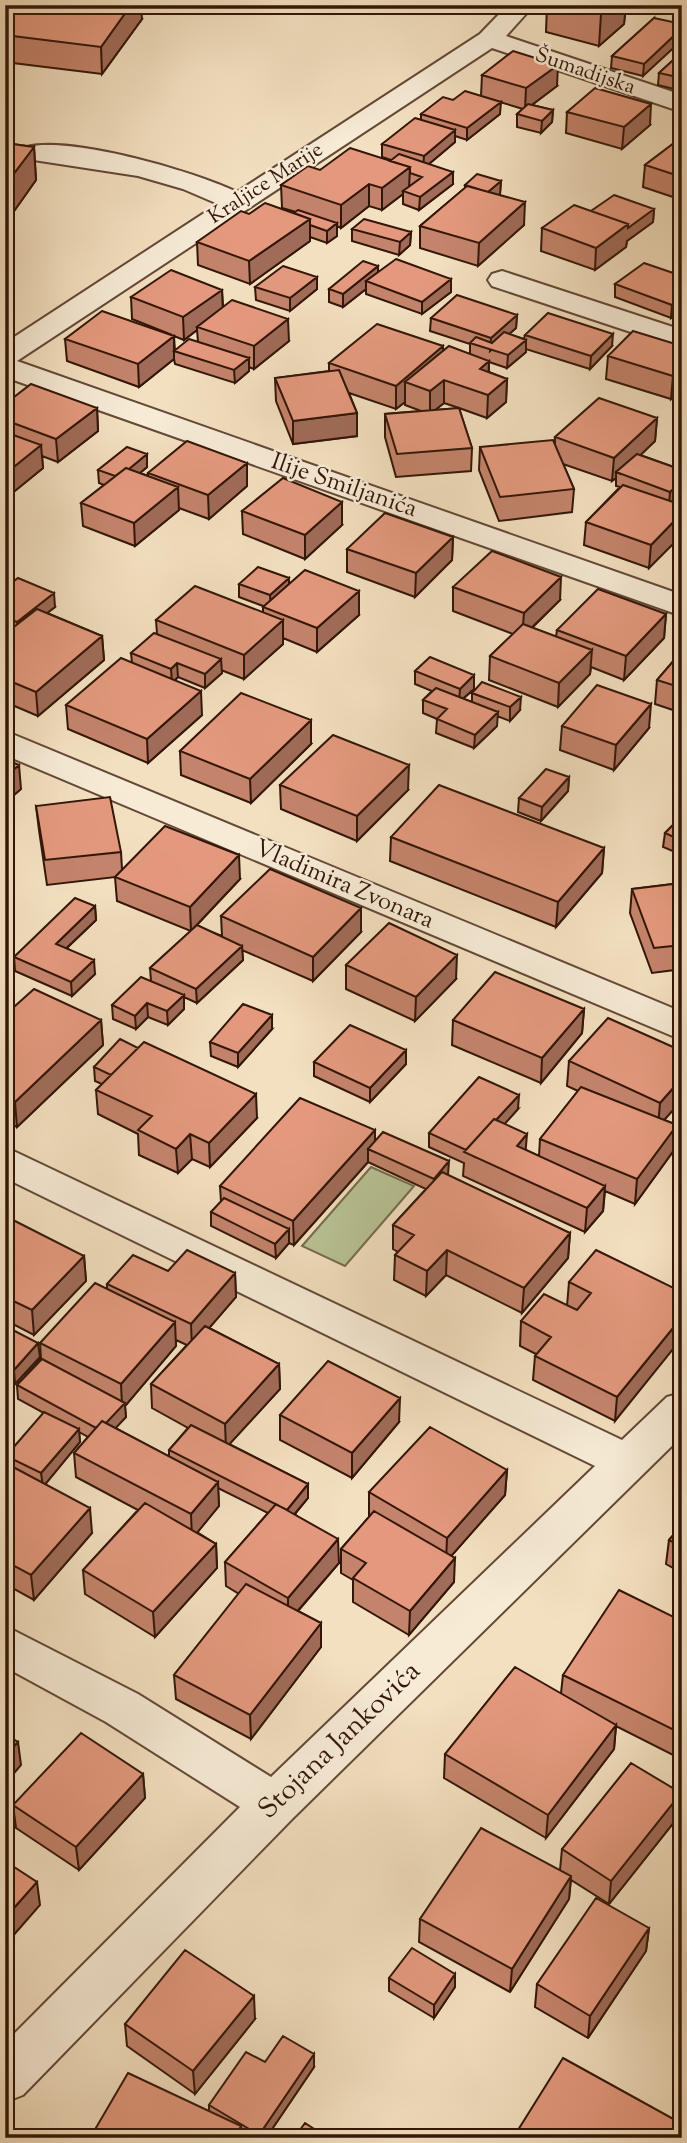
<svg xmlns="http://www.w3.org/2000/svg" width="687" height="2143" viewBox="0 0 687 2143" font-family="'Sorts Mill Goudy',serif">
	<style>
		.green { fill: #b8c395; stroke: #766c4e; stroke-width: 2 }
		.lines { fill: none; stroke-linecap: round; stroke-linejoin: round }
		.minor-casing { stroke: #634836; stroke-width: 4 }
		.minor { fill: #f7ebd6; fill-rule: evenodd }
		.wall { fill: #c4846c; stroke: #331608; stroke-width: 2; fill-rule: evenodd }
		.shaded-wall { fill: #a06b58; stroke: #331608; stroke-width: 2 }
		.building { fill: #e4997e; stroke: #331608; stroke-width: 2 }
		.labels { text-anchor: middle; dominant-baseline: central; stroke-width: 5; stroke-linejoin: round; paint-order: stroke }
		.far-street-label { font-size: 21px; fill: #331608; stroke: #f7ebd6 }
		.street-label { font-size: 24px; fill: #331608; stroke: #f7ebd6 }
		.near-street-label { font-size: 28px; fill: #331608; stroke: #f7ebd6 }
	</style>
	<rect width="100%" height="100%" fill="#f3e0c0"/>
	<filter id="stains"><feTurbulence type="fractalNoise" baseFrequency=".00286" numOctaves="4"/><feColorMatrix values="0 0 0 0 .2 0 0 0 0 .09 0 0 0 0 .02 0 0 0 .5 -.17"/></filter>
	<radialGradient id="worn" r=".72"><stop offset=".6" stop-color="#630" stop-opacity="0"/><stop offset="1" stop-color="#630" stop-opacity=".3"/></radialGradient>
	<path class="green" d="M371,1167L414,1186L345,1266L302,1246Z"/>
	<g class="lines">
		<defs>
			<path id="minor" d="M508,5H534L506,36L682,95V112L492,48L17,361L682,595V616L5,377V343L218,204L183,189L138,176L27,159L23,153L27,147C71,136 194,171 237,192L480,34Z
				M502,271L682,330V349L492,286L488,280L492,274Z
				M5,731L682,1012V1040L5,755Z
				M5,1147L622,1440L667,1397L682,1393V1436L292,1819L23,2095L5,2102V2043L240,1807L106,1722L5,1667V1626L138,1694L271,1777L595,1466L5,1178Z"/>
		</defs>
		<use href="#minor" class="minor-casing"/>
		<use href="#minor" class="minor"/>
	</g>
	<path class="wall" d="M5,5L142,19L102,74L5,62Z
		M547,5H626L624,24L599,46L546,32Z
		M654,18L643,76L611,68L612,56Z
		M682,52V91L658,85L659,73Z
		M482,75L557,86L532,105L553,110L552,122L541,133L517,127V114L523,109L500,102V114L467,140L455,136V142L429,164L453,184L419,210L403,204V194L382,210L369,206L341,228L337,226V236L327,243L310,237V241L250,284L198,265L197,242L249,214L294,213L296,212L282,208L281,185L320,170L390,161L391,160L382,157V144L421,120V114L453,100L481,96Z
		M567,112L650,125L622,149L566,133Z
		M682,137V200L643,187L645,165Z
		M5,143L34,147L36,180L12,214L5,213Z
		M501,181L500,194L499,195L524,225L478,266L420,248V226L465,188V185Z
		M654,209L653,222L627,241L626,247L595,270L541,251L542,228L591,211Z
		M352,229L411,232L410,245L399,255L352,241Z
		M378,266V273L451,279V292L422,314L366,294V289L343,307L329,302V289Z
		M682,276L671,318L615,297V284Z
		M317,277V289L290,311L256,300L255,287Z
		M222,290L223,307L289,341L254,369L249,367V371L235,383L175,364L174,359L139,387L67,361L65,339L172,335L132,319L131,297ZM197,330L198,342L175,351L174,336L184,340Z
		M517,315L516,328L509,334L524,339L525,335L612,346L590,369L526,349V352L507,368L489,362V372L507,379L506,402L487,418L459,408L472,448L471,471L396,477L385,437V414L421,411L405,405V402L396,409L349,393L357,413V436L293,444L276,401L275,378L329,371V363L443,346V351L470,354V344L430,331L431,318ZM444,403L459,408L435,410Z
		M682,346V388L671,399L606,379L608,356Z
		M5,404L97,408L98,431L58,462L42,456L43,468L5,499Z
		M657,418L655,441L640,455L682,470L673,502L649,568L584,545L586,522L620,487L616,486V478L612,481L563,464L574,489L572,512L499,521L479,470L480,447L555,445V437Z
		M147,454V467L140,473L148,476V473L247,463V486L209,519L179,508V510L135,546L83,526L81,503L104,485L99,483L98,470Z
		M242,511L342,525L305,559L243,534Z
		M453,537L452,560L415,597L347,572V549Z
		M239,584H289L359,615L317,652L283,638V644L244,679L221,670L222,673L205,688L178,677L175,680L202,715L148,763L68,729L66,705L132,663L131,653L157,634L156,620L263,613V606L239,597Z
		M453,587L560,600L532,628L556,637L557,630L666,614L664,638L624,680L591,667L590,674L558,707L489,680L490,656L513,634L453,611Z
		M5,588L55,607L47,613L102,636L104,660L38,716L5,702V634L9,631L5,630Z
		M682,651V722L678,721L679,712L655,704L657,680Z
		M415,671L474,675V689L463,699L472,702V693L520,710L510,721L497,716V726L474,748L436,733L437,719L423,713V700L432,691L415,684Z
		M562,726L649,728L614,770L560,750Z
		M311,744L251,803L181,775L180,751Z
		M569,777L568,791L541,821L518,812L519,798Z
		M280,785L408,790L357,841L281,809Z
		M36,806L121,852L122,869L240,879L196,926L222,936L221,916L361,932L313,981L242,950L243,960L197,1003L184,997V1009L168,1025L148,1017L136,1029L113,1019L112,1005L151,981L150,968L191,931L117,901L115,877L47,885L39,830Z
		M682,816V855L663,847L665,833Z
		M391,837L604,848L602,873L556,927L390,861Z
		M682,883V969L652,973L630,913L632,889Z
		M95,906L96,920L67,948L95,974L72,996L15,971L14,957Z
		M346,965L456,979L415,1021L346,989Z
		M584,1009L582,1033L541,1083L452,1045L453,1020Z
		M5,1015L101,1020L103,1045L17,1127L5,1121Z
		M272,1029L238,1067L211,1056L210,1042Z
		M406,1050V1064L370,1102L314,1076V1062Z
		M682,1051L664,1120L677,1125L674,1150L635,1204L605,1191L603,1211L585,1232L463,1176L464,1163L429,1147V1133L518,1109L504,1124L526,1150L539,1156L540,1139L578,1091L567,1086L569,1061Z
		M94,1067L257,1118L210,1167L192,1159L178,1173L139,1155L138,1134L98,1114L96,1090L102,1084L95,1081Z
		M375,1130V1141L570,1233L568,1258L522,1313L446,1275L426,1296L394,1280L395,1255L398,1252L393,1249V1225L426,1189L368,1162L294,1245L289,1243L276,1258L211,1226V1212L221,1202L220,1186Z
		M5,1228L84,1256L86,1281L34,1335L5,1320Z
		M168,1271L235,1273L236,1297L209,1328L279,1364L280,1389L229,1444L308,1484V1498L295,1514L339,1563L298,1611L321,1623V1647L251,1739L176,1699L174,1675L239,1594L226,1586L225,1562L268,1513L218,1488L219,1506L197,1532L216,1544L217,1568L155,1637L85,1594L83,1570L138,1510L76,1477L74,1453L88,1437L79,1432L80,1442L45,1484L92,1533L34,1600L5,1584V1479L11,1472L8,1470L6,1456L44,1413L18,1399L17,1385L41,1359L40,1343L107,1289V1284ZM176,1340L187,1345L151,1384L152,1408L188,1428L169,1450V1457L115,1428L126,1417L125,1406L176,1346Z
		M569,1282L682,1292L615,1421L533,1380L535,1356L536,1354L520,1346L521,1321L567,1306Z
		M5,1329L40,1357L15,1384L5,1379Z
		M280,1415L399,1422L352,1478L280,1440Z
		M507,1470L505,1495L451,1556L454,1582L409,1635L353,1602V1580L341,1573V1549L369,1517V1492Z
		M682,1525V1573L666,1564L669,1540Z
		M682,1621V1754L679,1758L616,1726L614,1749L546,1838L444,1778L445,1754L561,1693L563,1675Z
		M143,1774L145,1798L79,1870L16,1828L13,1805Z
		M681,1793L678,1817L609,1904L571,1880L569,1899L510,1992L419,1942L420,1919L560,1870L562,1849Z
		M649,1928L646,1951L588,2038L535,2007L537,1984Z
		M455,1974V1987L434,2018L389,1991V1978Z
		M255,2019L195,2094L127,2046L125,2024Z
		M265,2062L314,2067L266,2138H242L209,2111V2105Z"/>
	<path class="shaded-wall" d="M131,5H141L142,19L102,74L101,47Z
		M607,5H626L624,24L599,46L601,14Z
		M682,28V40L643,76L644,64Z
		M558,65L557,86L525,110L526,88Z
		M501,102L500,114L467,140V128Z
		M651,104L650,125L622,149L624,127Z
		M553,110L552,122L541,133L542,121Z
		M455,130V142L423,169L424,156Z
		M34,147L36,180L12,214L9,180Z
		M410,167L409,189L403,191V194L382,210V188Z
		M453,172V184L419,210L420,197Z
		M501,181L500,194L488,204V192Z
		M369,184V206L341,228V205Z
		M525,202L524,225L478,266L479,243Z
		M654,209L653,222L627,241L626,247L595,270L596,248L628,224Z
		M310,219V241L250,284L249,261Z
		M337,223V236L327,243V231Z
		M411,232L410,245L399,255L400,242Z
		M378,266V279L366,281V289L343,307V294Z
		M317,277V289L290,311V298Z
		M451,279V292L422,314V302Z
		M222,290L223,313L197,327V330L184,340L183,317Z
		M682,297V309L671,318L672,305Z
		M517,315L516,328L490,351L491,338Z
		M288,319L289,341L254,369V346Z
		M613,334L612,346L590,369L591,356Z
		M174,336V359L139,387L138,364Z
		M526,340V352L507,368L508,355Z
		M443,346V369L405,382V402L396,409V386Z
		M249,358V371L235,383L234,370Z
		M489,361L488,384L480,369Z
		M682,367V388L671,399L673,376Z
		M507,379L506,402L487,418L488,395Z
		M444,380V403L430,414V391Z
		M97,408L98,431L58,462L56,439Z
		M357,413V436L293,444V421Z
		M657,418L655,441L621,474L616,472V478L612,481L614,458Z
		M41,445L43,468L5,499V474Z
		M147,454V467L119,491V477Z
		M247,463V486L209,519L208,495Z
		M682,481V493L669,505L670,492Z
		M178,487L179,510L135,546L134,523Z
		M342,502V525L305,559V535Z
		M682,513V535L649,568L651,545Z
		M453,537L452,560L415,597L416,573Z
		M561,577L560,600L522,637L524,613Z
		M289,578V592L271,609L270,595Z
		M359,591V615L317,652V628Z
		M54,593L55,607L18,635L17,622Z
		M666,614L664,638L624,680L626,656Z
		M283,620V644L244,679V655Z
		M102,636L104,660L38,716L36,692Z
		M592,650L590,674L558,707L559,683Z
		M221,659L222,673L205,688V674Z
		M177,663L178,677L172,683L171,669Z
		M474,675V689L459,702L460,689Z
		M201,691L202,715L148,763L147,739Z
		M521,697L520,710L510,721V707Z
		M651,704L649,728L614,770L616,745Z
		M498,712L497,726L474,748L475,735Z
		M311,720V744L251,803L250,779Z
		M19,765L21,789L5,803V777Z
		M409,765L408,790L357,841V816Z
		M569,777L568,791L541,821L542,807Z
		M604,848L602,873L556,927L558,902Z
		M239,855L240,879L191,931L190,907Z
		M95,906L96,920L57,957L56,944Z
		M361,908V932L313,981V957Z
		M242,946L243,960L197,1003L196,989Z
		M457,955L456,979L415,1021L416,997Z
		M94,960L95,974L72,996L71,982Z
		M184,995V1009L168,1025L167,1011Z
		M147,1003L148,1017L136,1029L135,1016Z
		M584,1009L582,1033L541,1083L542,1058Z
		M272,1015V1029L238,1067V1053Z
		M101,1020L103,1045L17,1127L15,1102Z
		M406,1050V1064L370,1102V1088Z
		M682,1078V1100L658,1127L660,1103Z
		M256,1094L257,1118L210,1167L209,1143Z
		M519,1095L518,1109L475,1157L468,1151Z
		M677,1125L674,1150L635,1204L637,1179Z
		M375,1130V1152L368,1149V1162L294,1245L293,1221Z
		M190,1134L192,1159L178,1173L176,1149Z
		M527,1134L525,1158L517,1146Z
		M449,1161L448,1175L433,1193L434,1179Z
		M605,1186L603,1211L585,1232L587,1208Z
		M289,1229V1243L276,1258L275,1244Z
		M570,1233L568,1258L522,1313L524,1288Z
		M447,1250L446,1275L426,1296L427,1271Z
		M84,1256L86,1281L34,1335L32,1310Z
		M235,1273L236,1297L192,1348L191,1324Z
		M682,1317V1338L615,1421L617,1397Z
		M175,1322L176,1346L125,1406L126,1417L101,1444L99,1430L122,1405L121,1384Z
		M38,1343L40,1357L15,1384L14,1370Z
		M279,1364L280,1389L226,1448L225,1424Z
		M400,1398L399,1422L352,1478V1453Z
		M79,1429L80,1442L43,1487L41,1473Z
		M5,1433L7,1450L5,1452Z
		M507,1470L505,1495L446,1562L447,1538Z
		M218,1482L219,1506L192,1539L191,1514Z
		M308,1484V1498L287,1523V1510Z
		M90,1508L92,1533L34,1600L31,1575Z
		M338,1539L339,1563L288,1622V1598Z
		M216,1544L217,1568L155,1637L153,1612Z
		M455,1558L454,1582L409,1635L410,1611Z
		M321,1623V1647L251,1739L250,1715Z
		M616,1725L614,1749L546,1838L548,1815Z
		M682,1739V1754L679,1758Z
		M18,1742L21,1765L5,1784V1756Z
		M143,1774L145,1798L79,1870L76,1847Z
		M681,1793L678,1817L609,1904L611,1881Z
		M571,1876L569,1899L510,1992L512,1969Z
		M37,1882L40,1905L5,1945V1918Z
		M649,1928L646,1951L588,2038L590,2016Z
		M455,1974V1987L434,2018V2005Z
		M254,1996L255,2019L195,2094L193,2071Z
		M314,2054V2067L266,2138H259V2135Z
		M677,2121L675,2138H668Z
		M241,2126L242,2138H235Z"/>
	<path class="building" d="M5,5H131L101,47L5,35Z
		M568,5H611L601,14Z
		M654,18L682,24V28L644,64L612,56Z
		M513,51L558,65L526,88L482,75Z
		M682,52V78L659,73Z
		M595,88L651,104L624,127L567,112Z
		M465,91L501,102L467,128L421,114L443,97L453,100Z
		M528,104L553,110L542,121L517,114Z
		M415,118L455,130L424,156L382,144Z
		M682,137V177L645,165Z
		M5,143L34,147L9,180L5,179Z
		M350,148L410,167L382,188L369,184L341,205L281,185L308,166L320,170Z
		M399,154L453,172L420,197L403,191L422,177L410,173V167L390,161Z
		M477,174L501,181L488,192L465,185Z
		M467,186L525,202L479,243L420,226Z
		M614,195L654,209L628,228V224L591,211Z
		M265,203L310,219L249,261L197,242L241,211L249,214Z
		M574,205L628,224L596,248L542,228Z
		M298,210L337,223L327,231L310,225V219L294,213Z
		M364,219L411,232L400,242L352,229Z
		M396,259L451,279L422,302L366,281Z
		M363,261L378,266L343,294L329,289Z
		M644,263L682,276V297L672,305L615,284Z
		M283,266L317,277L290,298L255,287Z
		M171,270L222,290L183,317L131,297Z
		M457,295L517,315L491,338L431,318Z
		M232,300L288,319L254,346L197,327Z
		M102,311L174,336L138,364L65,339Z
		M548,313L613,334L591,356L525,335Z
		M377,324L443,346L396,386L329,363Z
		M633,331L682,346V367L673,376L608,356Z
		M504,332L526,340L508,355L470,343L476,337L492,343Z
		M189,339L249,358L234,370L174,351Z
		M449,346L489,361L480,369L507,379L488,395L444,380L430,391L405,382Z
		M339,370L357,413L293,421L275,378Z
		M31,384L97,408L56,439L5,420V404Z
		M599,398L657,418L614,458L555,437Z
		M459,408L472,448L397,454L385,414Z
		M5,432L41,445L5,474Z
		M553,440L574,489L500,497L480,447Z
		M187,441L247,463L208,495L148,473Z
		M127,447L147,454L129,469L126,468L115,476L98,470Z
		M637,454L682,470V481L670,492L616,472Z
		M126,468L178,487L134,523L81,503Z
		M283,478L342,502L305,535L242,511Z
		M623,485L682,505V513L651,545L586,522Z
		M385,513L453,537L416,573L347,549Z
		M492,551L561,577L524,613L453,587Z
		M258,567L289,578L270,595L239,584Z
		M305,570L359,591L317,628L263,607Z
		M18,578L54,593L17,622L5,617V588Z
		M195,586L283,620L244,655L156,620Z
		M598,589L666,614L626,656L557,630Z
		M37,609L102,636L36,692L5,679V634Z
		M523,624L592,650L559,683L490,656Z
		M154,633L221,659L205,674L177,663L171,669L131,653Z
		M682,651V688L657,680Z
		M430,657L474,675L460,689L415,671Z
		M121,658L201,691L147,739L66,705Z
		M482,682L521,697L510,707L472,693Z
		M597,685L651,704L616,745L562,726Z
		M436,688L498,712L475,735L437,719L447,709L423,700Z
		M241,693L311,720L250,779L180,751Z
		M333,735L409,765L357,816L280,785Z
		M5,759L19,765L5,777Z
		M546,769L569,777L542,807L519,798Z
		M439,785L604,848L558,902L391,837Z
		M110,797L121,852L45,860L36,806Z
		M682,816V841L665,833Z
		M165,826L239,855L190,907L115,877Z
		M270,869L361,908L313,957L221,916Z
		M682,883V945L654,948L632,889Z
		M75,898L95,906L56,944L94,960L71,982L14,957Z
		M389,923L457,955L416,997L346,965Z
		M197,925L242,946L196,989L150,968Z
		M495,972L584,1009L542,1058L453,1020Z
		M141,977L184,995L167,1011L147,1003L135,1016L112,1005Z
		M34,989L101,1020L15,1102L5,1098V1015Z
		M243,1004L272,1015L238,1053L210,1042Z
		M608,1018L682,1051V1078L660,1103L569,1061Z
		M350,1025L406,1050L370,1088L314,1062Z
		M120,1039L138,1048L111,1075L94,1067Z
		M144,1042L256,1094L209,1143L190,1134L176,1149L138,1130L152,1116L96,1090Z
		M479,1077L519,1095L496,1120L494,1119L466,1150L429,1133Z
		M581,1087L677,1125L637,1179L540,1139Z
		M300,1098L375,1130L293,1221L220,1186Z
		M494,1119L527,1134L517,1146L605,1186L587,1208L464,1152Z
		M383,1132L449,1161L434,1179L368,1149Z
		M442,1172L570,1233L524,1288L447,1250L427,1271L395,1255L414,1235L393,1225Z
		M224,1198L289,1229L275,1244L211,1212Z
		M13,1220L84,1256L32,1310L5,1297V1228Z
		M187,1250L235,1273L191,1324L107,1284L133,1255L168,1271Z
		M596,1250L682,1292V1317L617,1397L535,1356L551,1337L521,1321L544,1294L577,1310L591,1293L569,1282Z
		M95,1283L175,1322L121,1384L40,1343Z
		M205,1326L279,1364L225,1424L151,1384Z
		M7,1327L38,1343L14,1370L5,1366V1329Z
		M42,1359L125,1403L106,1423L102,1421L96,1428L17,1385Z
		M328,1361L400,1398L352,1453L280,1415Z
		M44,1412L79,1429L41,1473L6,1456Z
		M102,1421L218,1482L191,1514L74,1453Z
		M191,1425L308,1484L287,1510L169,1450Z
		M430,1427L507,1470L447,1538L369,1492Z
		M15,1468L90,1508L31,1575L5,1561V1479Z
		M145,1503L216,1544L153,1612L83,1570Z
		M276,1504L338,1539L288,1598L225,1562Z
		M374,1511L455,1558L410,1611L353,1578L366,1563L341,1549Z
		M682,1525V1547L669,1540Z
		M246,1584L321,1623L250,1715L174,1675Z
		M619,1590L682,1621V1734L563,1675Z
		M515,1667L616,1725L548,1815L445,1754Z
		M81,1733L143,1774L76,1847L13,1805Z
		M5,1734L18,1742L5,1756Z
		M631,1763L681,1793L611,1881L562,1849Z
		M481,1828L571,1876L512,1969L420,1919Z
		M5,1861L37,1882L5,1918Z
		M596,1898L649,1928L590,2016L537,1984Z
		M412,1948L455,1974L434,2005L389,1978Z
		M185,1950L254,1996L193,2071L125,2024Z
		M283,2036L314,2054L259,2135L209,2105L246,2052L265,2062Z
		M563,2058L677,2121L668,2138H513Z
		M128,2073L241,2126L235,2138H90Z
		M305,2123L328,2138H294Z"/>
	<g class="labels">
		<g class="far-street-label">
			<text transform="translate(585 72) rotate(19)">Šumadijska</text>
			<text transform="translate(266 184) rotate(-33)">Kraljice Marije</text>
		</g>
		<g class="street-label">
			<text transform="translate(344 486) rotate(19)">Ilije Smiljanića</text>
			<text transform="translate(344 885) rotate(23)">Vladimira Zvonara</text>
		</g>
		<g class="near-street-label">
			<text transform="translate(340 1741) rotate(-44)">Stojana Jankovića</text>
		</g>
	</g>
	<rect width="687" height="2143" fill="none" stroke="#f3e0c0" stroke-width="28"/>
	<rect x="7" y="7" width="673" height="2129" fill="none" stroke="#331608" stroke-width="3.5"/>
	<rect x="14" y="14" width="659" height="2115" fill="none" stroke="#331608" stroke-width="2"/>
	<rect width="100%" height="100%" filter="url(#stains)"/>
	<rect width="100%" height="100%" fill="url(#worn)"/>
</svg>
